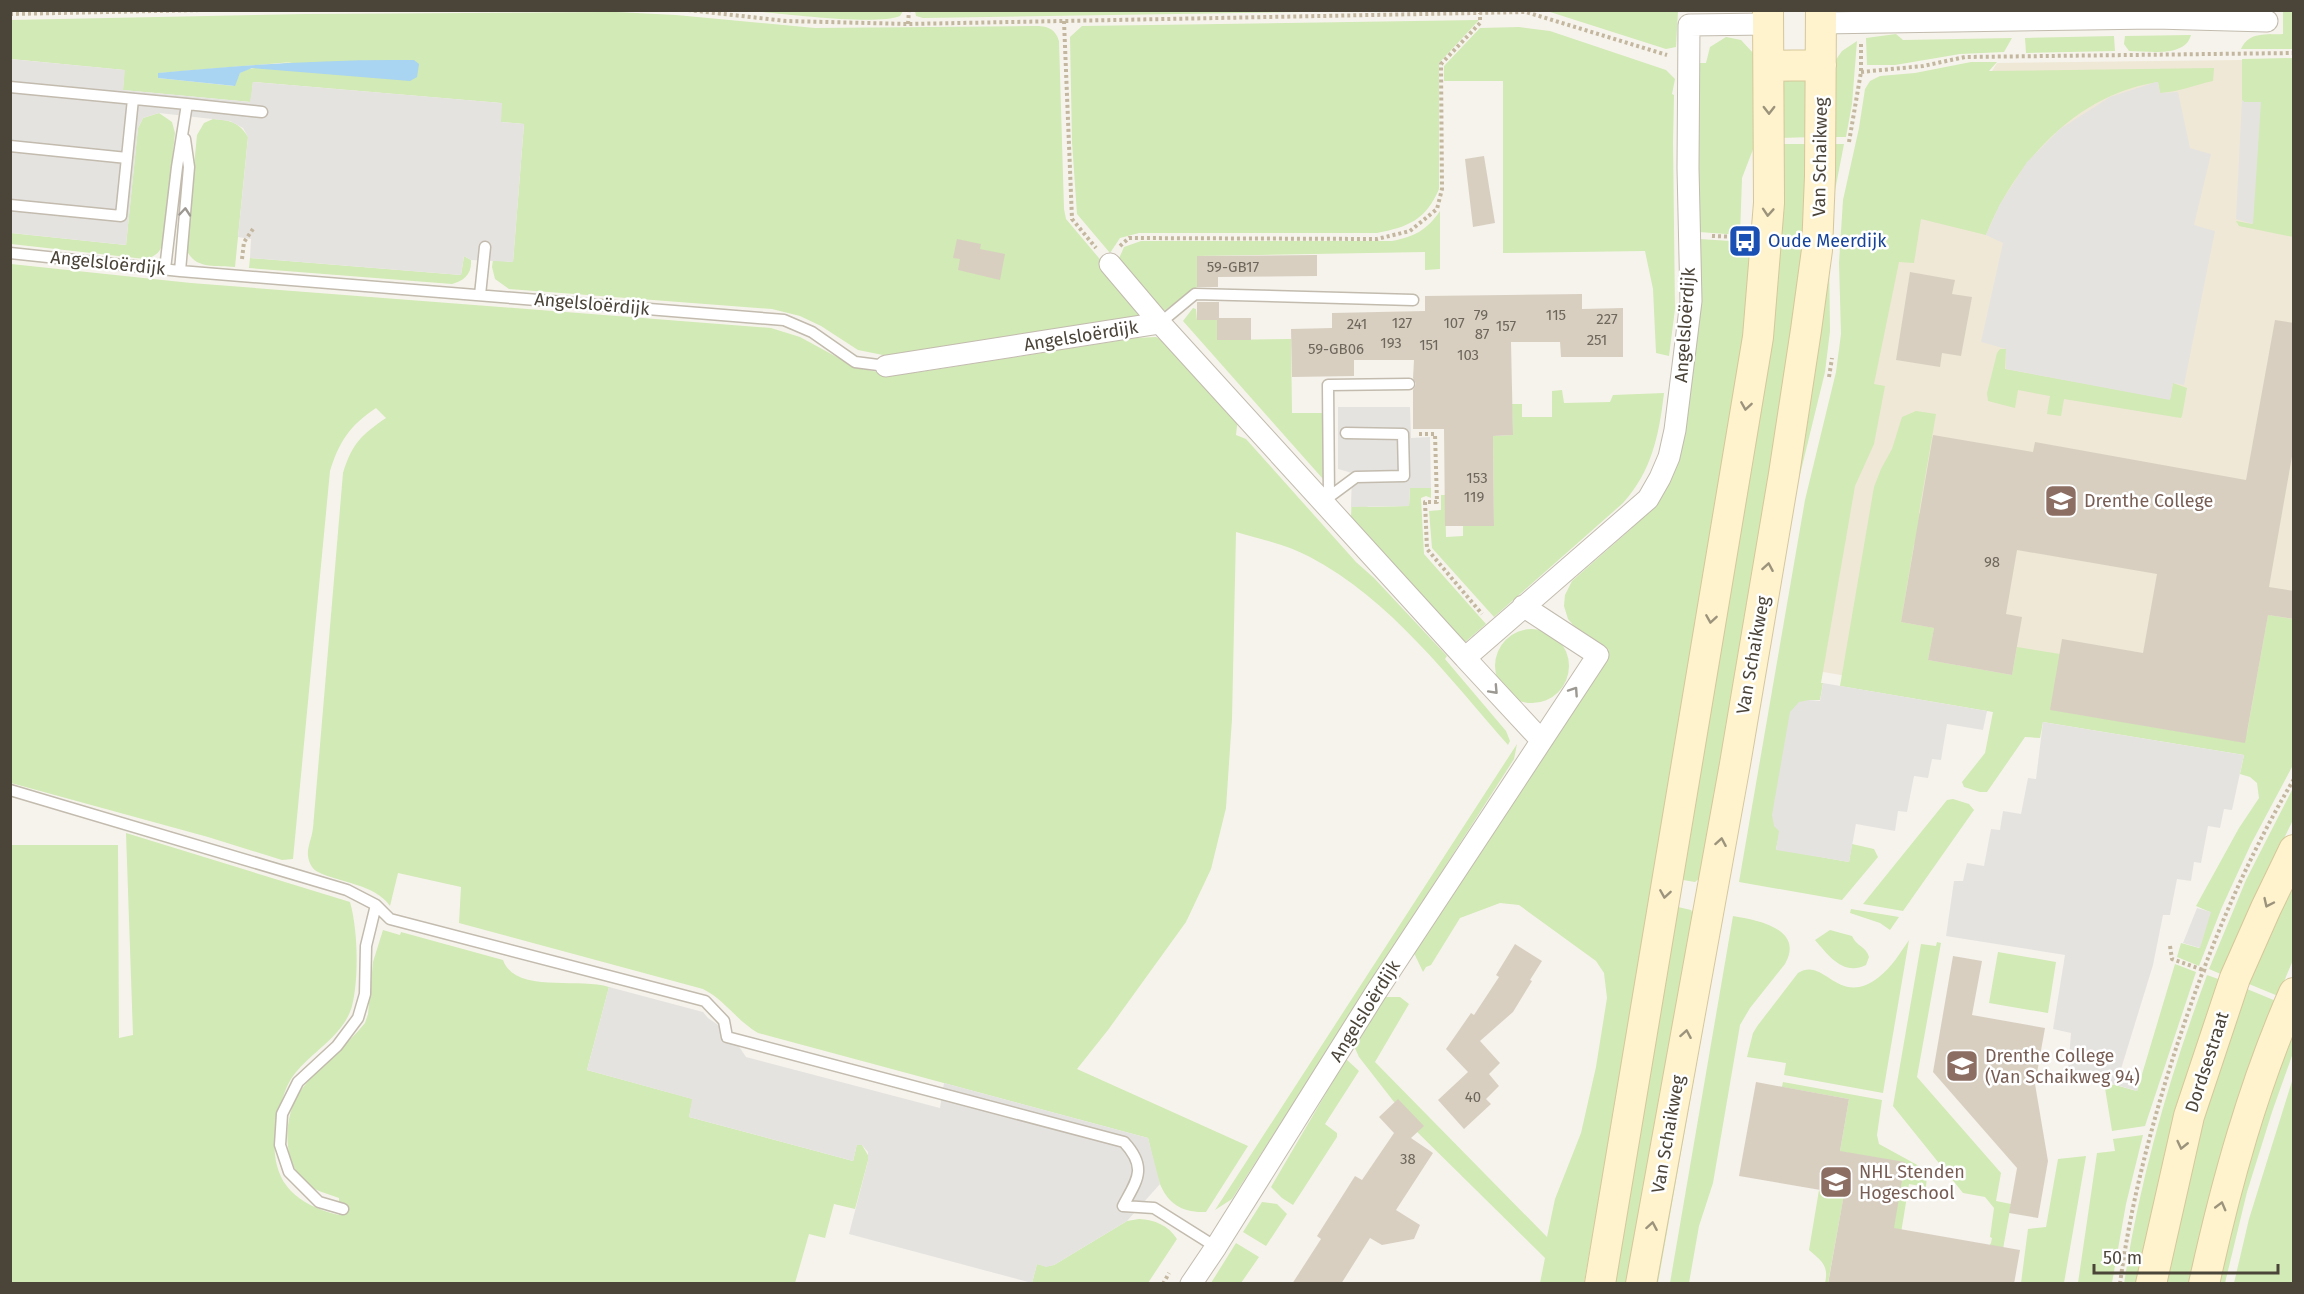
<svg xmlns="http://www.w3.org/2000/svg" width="2304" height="1294" viewBox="0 0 2304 1294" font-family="'Fira Sans',sans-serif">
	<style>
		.education { fill: #efe8d6 }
		.green { fill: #d2eab5; fill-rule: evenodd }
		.parking { fill: #e5e3e0 }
		.water { fill: #a9d4f2 }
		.building { fill: #d8cfc1 }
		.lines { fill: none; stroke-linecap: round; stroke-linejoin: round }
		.lane-casing { stroke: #c2bbae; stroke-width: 13 }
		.street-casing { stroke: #c2bbae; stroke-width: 23 }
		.secondary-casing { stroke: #d6c79b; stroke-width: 32 }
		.path { stroke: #c4b79f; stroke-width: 4; stroke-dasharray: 3 3; stroke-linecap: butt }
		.lane { stroke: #fff; stroke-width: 10 }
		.street { stroke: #fff; stroke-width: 21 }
		.secondary { stroke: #fff3cd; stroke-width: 30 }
		.oneway { stroke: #9c937c }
		.oneway2 { stroke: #9c9892 }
		.labels { text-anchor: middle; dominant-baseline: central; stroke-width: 5; stroke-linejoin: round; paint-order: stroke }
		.number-label { font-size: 15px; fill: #6e675b }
		.street-label { font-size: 18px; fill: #4b4439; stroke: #fff }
		.transit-label { font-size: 18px; fill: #164399; stroke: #fff; text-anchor: start }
		.education-label { font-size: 18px; fill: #785e54; stroke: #fff; text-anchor: start }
	</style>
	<rect width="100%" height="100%" fill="#f6f3ec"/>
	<path class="education" d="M2241,60L2293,66L2294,742L2288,752L1800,668L1892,231L1997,63Z"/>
	<path class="green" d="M750,11H903L900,16C875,26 781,13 750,11Z
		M915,11V10L1364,11L923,18L916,16Z
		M1547,11H1678L1676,47L1666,49Z
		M2283,11H2293V49H2241C2249,31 2267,35 2283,34Z
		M616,12L676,15L815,28L1034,26C1047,26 1055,28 1059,41L1064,209L1066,219L1142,309L1138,320L888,356L858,350L821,326L800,316L772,309L509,289L495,279L492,267L493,260L513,262L524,124L501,122V103L253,82L251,102L123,90L124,70L11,59L10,20L306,14ZM292,62L248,69L240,73L234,86L158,78L159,73Z
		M1479,20L1439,63V189C1426,220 1408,227 1377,233H1139L1120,238L1110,253L1077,214L1072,142L1070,37L1082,26Z
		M1519,27L1550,31L1666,70L1675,79L1672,94L1674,95L1673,142L1675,309L1669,356L1656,353L1653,289L1645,251L1503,253V81H1444V66L1480,28Z
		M1896,34L1903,40L2012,38L2004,52L1960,54L1895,65H1867L1866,38Z
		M2191,35C2185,58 2148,51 2129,51L2124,44L2125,36Z
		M2114,36L2115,51L2026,53L2025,38Z
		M1726,37L1741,40L1754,54L1757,139L1742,178L1740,235L1699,232L1697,146L1700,63H1706L1710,47Z
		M1857,41L1852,104L1846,137H1829L1835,61L1842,51Z
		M2293,58V237L2239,226L2236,221L2252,224L2260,102H2244L2242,100V59Z
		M1971,62H1997L1989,71L2214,68L2213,81C2194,85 2179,92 2160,93L2158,82C2077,94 2015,162 1986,235L1921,219L1914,263L1899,262L1874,384L1885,386L1874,444L1855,486L1821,683H1823L1820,700H1809L1776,849L1849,862L1852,844L1874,849L1878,857L1842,900L1739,882L1805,500L1836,372L1841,334L1839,263L1843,200L1859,128L1865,89L1870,81L1880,76L1915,73Z
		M1814,75L1815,137L1779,138L1777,76Z
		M159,113L172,122L175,133L164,237C162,250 158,256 145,259L11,244V233L126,245L138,128L143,118Z
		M213,119C230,120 239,122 248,137L235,267C215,265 195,270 186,249L197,135L204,123Z
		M1779,144H1815L1810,262L1700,878L1695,882L1683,880L1679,876Z
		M1829,144H1844L1832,206L1829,258L1830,331L1825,372L1797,487Z
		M1440,211V269L1425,270V252L1197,256V287L1161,313L1117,263L1124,247L1141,241H1392C1414,237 1427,230 1440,211Z
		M1699,239L1747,242L1755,274L1732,440L1584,1283H1540L1545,1258L1406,1121L1405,1116L1359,1057L1354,1046L1385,997H1400L1409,1004L1375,1062L1547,1237L1555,1199L1581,1133L1596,1067L1607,998L1604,973L1596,961L1519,905L1500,903L1460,918L1431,965L1426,967L1423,972L1414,953L1609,650L1574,626L1568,619L1564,606L1565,595L1572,581L1631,529L1656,501Z
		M464,256L471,260C472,275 463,281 452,284L249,268L250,258L461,275Z
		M11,264L191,283L771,328L800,337L857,368L889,374L920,372L1136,338L1156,337L1164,341L1238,417L1236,435L1246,439L1356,562L1374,578L1447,656L1445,659L1506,731L1510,741L1508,745C1450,679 1389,598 1310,557C1288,545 1260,539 1236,532L1232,719L1226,808L1211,869L1186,922L1108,1030L1077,1069L1248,1146L1206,1212C1158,1214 1157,1173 1148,1138L758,1033C737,1021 725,1000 703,989L459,923L461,887L398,873L390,906C375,884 340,883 318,872C312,869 309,863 308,856C307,847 312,838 313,828L343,473C352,444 361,435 386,418L376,408C350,425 339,442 330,471L293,859L282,860L208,837L11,783Z
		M1193,308L1196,309L1197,320H1217V340L1291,339L1292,413H1322L1323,479L1183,321Z
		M2000,349H2006L2005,369L2170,399L2173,383L2187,388L2182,416L2181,418L2064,399L2061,416L2047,414L2050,396L2018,390L2015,408L1988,401L1987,393L1997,353Z
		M1562,390L1564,403L1610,402L1613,395L1664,393C1659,435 1652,471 1623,503L1494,617L1432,548L1429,511L1441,510V495H1445L1446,537L1463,536V526H1494L1493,436L1513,435L1512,404H1522V417H1552V391Z
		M1916,411L1936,414L1919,513L1947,549L1914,544L1901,622L1934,628L1928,660L2012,675L2017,647L2060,654L2247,733L2268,615L2293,619V765L2251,844L2222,907L2199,966L2177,957L2181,943L2199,948L2210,912L2196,906L2239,828L2259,798L2257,783L2250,777L2240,774L2244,755L2043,722L2040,738L2025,737L1987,792H1980L1964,787L1962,782L1985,753L1993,712L1840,686L1874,487L1881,469L1892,449L1902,417Z
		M1410,488H1431V498L1426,496L1421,498L1424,554L1486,624L1464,643L1351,517L1352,493L1368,507L1409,506Z
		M1495 666a37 37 0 1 1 74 0a37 37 0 1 1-74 0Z
		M1517,744L1514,759L1232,1199L1215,1210Z
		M2293,788V820L2274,859L2223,975L2209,969L2246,880Z
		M1953,799L1969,804L1974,810L1903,911L1863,904L1947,800Z
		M126,833L350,902C358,930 359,978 352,1006C343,1038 308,1053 291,1079C283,1092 280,1108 277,1122C267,1175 288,1203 339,1215V1198C328,1194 315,1191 306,1183C281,1161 283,1116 301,1090C319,1065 346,1047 365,1023L368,1014L373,962L383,930L400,935L401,932L503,960C515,994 578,977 609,987L587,1070L693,1099L689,1117L853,1161L857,1144L862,1145L869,1157L855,1209L834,1204L825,1238L809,1234L795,1283H11L10,845H118L119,1038L133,1035Z
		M2293,881V960L2278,996L2249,984Z
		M1678,907L1691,910L1694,916L1629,1283L1608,1284L1674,909Z
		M1851,909L1899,917L1890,930L1880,923L1850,913Z
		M1733,916C1756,920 1805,928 1785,964L1750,1008L1740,1025L1713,1183L1699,1226L1689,1283H1670Z
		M1721,925L1658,1283L1653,1284Z
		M1830,930L1852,936C1856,946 1866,946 1869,957L1866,965C1843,976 1829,956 1815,940Z
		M1909,940L1883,1093L1784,1075L1786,1063L1747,1057L1753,1033L1758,1025L1798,973C1825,956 1838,1009 1879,977C1892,967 1900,953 1909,940Z
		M1937,942L1941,943L1917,1077L2001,1173L1996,1201L2011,1204L1997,1283L1988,1248L1991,1243L1992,1238L1990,1237L1994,1208L1985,1197L1963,1193L1893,1106L1921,944L1936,946Z
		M1998,952L2056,962L2048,1013L1989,1003Z
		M2175,964L2196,972L2145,1126L2112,1131L2104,1082L2137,1091Z
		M2207,975L2221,980L2138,1283L2124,1284C2140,1177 2170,1075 2207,975Z
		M2247,989L2276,1001L2190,1283L2165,1284L2203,1119Z
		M2293,1030V1053L2272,1112L2247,1192L2225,1283L2217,1284C2237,1197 2264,1113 2293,1030Z
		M1346,1059L1359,1071L1325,1124L1337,1133V1137L1293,1205L1282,1198L1271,1187Z
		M2293,1078V1283H2234L2249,1219Z
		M1783,1082L1882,1100L1877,1135L1879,1144L1921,1167L1927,1175L1926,1187L1909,1184L1901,1233V1256L1840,1151L1849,1099L1782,1087Z
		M2143,1135L2126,1204L2112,1283H2078L2097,1153L2115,1151L2113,1139Z
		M2086,1156L2064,1283H2021L2028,1229L2046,1227L2058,1159Z
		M1845,1189L1828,1283H1825C1829,1266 1822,1261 1809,1250L1819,1190L1832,1192Z
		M1262,1202L1277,1204L1287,1214L1266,1246L1243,1232Z
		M1139,1219C1155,1220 1168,1225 1177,1239L1148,1283H1032L1037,1264L1046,1266L1054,1265L1127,1221Z
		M1236,1243L1259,1257L1241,1283H1211Z"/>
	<path class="parking" d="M10,59L125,70L123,90L250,102L253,82L502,103L501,122L524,124L513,262L471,260L464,256L461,275L250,258L251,239L238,237L248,137L243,128L230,121L159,113L143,118L138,128L126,245L11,233Z
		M2156,82H2158L2160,93L2178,92L2190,148L2211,154L2194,225L2215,231L2184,385L2173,383L2170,400L2006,369V349L1981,342L2003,243L1986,235L2000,204L2027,162L2060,129L2110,97Z
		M2242,100L2244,102H2261L2253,224L2236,219Z
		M1338,407H1410L1411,438L1430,437L1431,488H1410L1409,506L1351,507L1352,473L1338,469Z
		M1823,683L1987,711L1983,730L1947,724L1941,760L1932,759L1928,778L1914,776L1907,812L1898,811L1895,831L1856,824L1849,862L1776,850L1779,831L1774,826L1772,815L1790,712L1799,702L1809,700L1820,701Z
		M2043,722L2244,755L2232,810L2224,809L2220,828L2208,826L2201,863L2194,862L2191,881L2177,879L2170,915H2163L2153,965L2121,1069L2141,1075L2137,1091L2068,1071L2071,1033L2053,1029L2065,955L1946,936L1954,881H1963L1967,863L1984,866L1991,829L2000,830L2003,811L2021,814L2028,778L2036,779Z
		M2197,908L2211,912L2200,948L2183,943Z
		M609,987L703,1012L708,1018L730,1033L746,1057L940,1108L944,1083L1148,1138L1160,1184L1127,1221L1054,1265L1046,1267L1037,1264L1032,1283L849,1234L868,1161V1152L862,1145H857L853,1161L689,1117L692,1099L587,1070Z"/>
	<path class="water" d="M414,60L419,64L417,77L410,81L252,68L240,73L235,86L158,78V73C243,65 328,59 414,60Z"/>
	<path class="building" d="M1484,156L1495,223L1473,227L1465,159Z
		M957,239L981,244L980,249L1005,254L1000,280L958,270L960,259L953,258Z
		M1317,255V276L1218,277V287H1197V256Z
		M1910,272L1955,280L1952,294L1972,297L1961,356L1942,353L1940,367L1896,360Z
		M1582,294V309L1623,308V357H1561L1560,342H1511L1513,435L1493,436L1494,526H1445L1444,429H1413V390L1416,384L1413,378L1414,360H1354V376L1292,377L1291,329L1332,328V313L1425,311V296Z
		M1197,302H1219V318H1251V340H1217V320H1197Z
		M2275,320L2294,323V445L2269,587L2294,591V619L2268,615L2245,743L2050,710L2062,639L2143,653L2157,574L2017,550L2006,614L2022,617L2012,675L1928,660L1934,628L1901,622L1933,435L2033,452L2035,442L2246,480Z
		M1515,944L1542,961L1530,980L1532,981L1513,1012L1480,1041L1500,1063L1489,1074L1499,1086L1486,1099L1491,1104L1464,1129L1438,1100L1468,1072L1446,1049L1471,1013L1474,1015L1499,977L1496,975Z
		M1953,956L1982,961L1972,1015L2045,1028L2035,1084L2048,1161L2038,1218L2009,1213L2017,1168L1933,1072Z
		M1756,1082L1849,1099L1840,1151L1905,1162L1894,1228L2020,1250L2014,1284H1828L1844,1194L1739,1176Z
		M1398,1099L1424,1126L1411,1138L1433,1153L1396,1210L1420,1225L1414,1239L1382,1245L1370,1238L1341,1284H1292L1321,1239L1317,1236L1355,1176L1362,1180L1394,1133L1379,1117Z"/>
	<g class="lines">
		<defs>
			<path id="lane" d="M10,87L187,104
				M10,146L127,158
				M10,205L121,216L133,99
				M10,253L180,271L784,320L812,332L855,362L886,366
				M165,269L177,167L187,104L262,112
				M180,271L189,167L185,139
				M480,295L485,247
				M1160,323L1195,294L1413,300
				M1329,497L1328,385L1409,384
				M1325,500L1356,477L1404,476L1403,434L1346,433
				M10,790L347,890L376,905L390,919L705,1001L724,1021L727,1037L1124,1142C1148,1168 1137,1180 1123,1206L1154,1208L1216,1247
				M343,1209L319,1202L289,1172L280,1145L282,1114L298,1082L337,1046L358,1018L365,994L366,946L376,905"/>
			<path id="street" d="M1821,23L2155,18L2267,21
				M1110,264L1160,323L1465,658
				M886,366L1160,323
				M1541,740L1465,658L1648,499L1660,478L1669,457L1675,430L1691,301L1688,168L1689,25L1769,24
				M1191,1284L1216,1247L1376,992L1598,655L1523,606"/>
			<path id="secondary" d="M1769,66L1821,65
				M1600,1284L1758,337L1769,203L1768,10
				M1641,1284L1735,764L1784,474L1806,330L1817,250L1820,176L1821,10
				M2151,1284L2189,1116L2235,978L2266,908L2294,850
				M2204,1284C2226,1184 2253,1086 2294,993"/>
		</defs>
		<use href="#lane" class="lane-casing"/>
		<use href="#street" class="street-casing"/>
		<use href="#secondary" class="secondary-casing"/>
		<path class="path" d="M688,10L786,21L908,24L1526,12L1667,55
			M10,14L203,10
			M1064,21L1072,219L1096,248
			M908,24L909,10
			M1861,72L1923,66L1965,57L2294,53
			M1849,142L1861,72V43
			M1712,236L1740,237
			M1120,246L1129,238L1377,239L1410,231L1437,209L1442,189L1441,64L1480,23V13
			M242,259L244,242L253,229
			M1829,377L1832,358
			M1419,434H1435L1437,502H1425L1427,549L1482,614
			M2170,946L2172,959L2206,971
			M1163,1284L1169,1273
			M2120,1284C2129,1214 2146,1147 2166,1080C2198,976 2238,873 2294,779"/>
		<use href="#lane" class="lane"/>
		<use href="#street" class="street"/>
		<use href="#secondary" class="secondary"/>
	</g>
	<defs><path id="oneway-chevron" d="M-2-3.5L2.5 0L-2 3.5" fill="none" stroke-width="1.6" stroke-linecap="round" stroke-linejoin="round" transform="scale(1.5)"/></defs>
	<g class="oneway">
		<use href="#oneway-chevron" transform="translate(1769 110) rotate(90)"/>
		<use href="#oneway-chevron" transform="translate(1768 212) rotate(94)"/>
		<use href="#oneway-chevron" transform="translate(1746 406) rotate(99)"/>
		<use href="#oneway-chevron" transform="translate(1768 567) rotate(-80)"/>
		<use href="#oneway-chevron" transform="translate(1711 619) rotate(99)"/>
		<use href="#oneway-chevron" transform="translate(1721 842) rotate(-80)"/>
		<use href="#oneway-chevron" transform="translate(1665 894) rotate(99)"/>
		<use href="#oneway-chevron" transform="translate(2268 903) rotate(115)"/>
		<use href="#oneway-chevron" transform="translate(1686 1034) rotate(-80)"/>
		<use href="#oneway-chevron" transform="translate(2182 1145) rotate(103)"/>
		<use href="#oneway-chevron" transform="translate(2221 1206) rotate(-75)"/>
		<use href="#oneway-chevron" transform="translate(1652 1226) rotate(-80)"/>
	</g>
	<g class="oneway2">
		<use href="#oneway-chevron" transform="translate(185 212) rotate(-85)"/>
		<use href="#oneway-chevron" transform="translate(1494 690) rotate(47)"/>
		<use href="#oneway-chevron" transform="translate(1574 691) rotate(-56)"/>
	</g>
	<defs>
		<symbol id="bus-square" viewBox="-11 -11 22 22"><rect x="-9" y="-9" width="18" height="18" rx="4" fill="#1a4fb4" stroke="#fff"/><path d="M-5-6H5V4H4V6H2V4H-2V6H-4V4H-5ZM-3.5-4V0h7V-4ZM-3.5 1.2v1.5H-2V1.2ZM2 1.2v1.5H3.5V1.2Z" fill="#fff"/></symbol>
		<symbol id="university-square" viewBox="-11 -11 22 22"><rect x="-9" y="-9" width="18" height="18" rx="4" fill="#8d6e63" stroke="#fff"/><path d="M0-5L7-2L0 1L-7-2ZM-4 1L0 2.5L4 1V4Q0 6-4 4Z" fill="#fff"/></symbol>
	</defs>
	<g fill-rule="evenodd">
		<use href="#bus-square" x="1726" y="222" width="38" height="38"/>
		<use href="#university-square" x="2042" y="482" width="38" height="38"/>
		<use href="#university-square" x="1943" y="1047" width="38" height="38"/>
		<use href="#university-square" x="1817" y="1163" width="38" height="38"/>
	</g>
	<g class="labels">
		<g class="number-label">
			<text x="1233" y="267">59-GB17</text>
			<text x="1481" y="315">79</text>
			<text x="1556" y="315">115</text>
			<text x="1607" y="319">227</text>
			<text x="1402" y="323">127</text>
			<text x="1454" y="323">107</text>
			<text x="1357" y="324">241</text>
			<text x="1506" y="326">157</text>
			<text x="1482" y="334">87</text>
			<text x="1597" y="340">251</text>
			<text x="1391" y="343">193</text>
			<text x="1429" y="345">151</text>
			<text x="1336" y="349">59-GB06</text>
			<text x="1468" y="355">103</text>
			<text x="1477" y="478">153</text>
			<text x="1474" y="497">119</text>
			<text x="1992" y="562">98</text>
			<text x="1473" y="1097">40</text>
			<text x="1408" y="1159">38</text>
		</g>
		<g class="street-label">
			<text transform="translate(1820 157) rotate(-89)">Van Schaikweg</text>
			<text transform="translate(108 263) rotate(6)">Angelsloërdijk</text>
			<text transform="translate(592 304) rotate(5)">Angelsloërdijk</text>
			<text transform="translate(1685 325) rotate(-86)">Angelsloërdijk</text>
			<text transform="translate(1081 336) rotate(-9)">Angelsloërdijk</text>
			<text transform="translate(1753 655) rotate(-80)">Van Schaikweg</text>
			<text transform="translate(1365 1011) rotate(-58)">Angelsloërdijk</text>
			<text transform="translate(2207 1062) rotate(-72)">Dordsestraat</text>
			<text transform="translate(1668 1134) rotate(-80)">Van Schaikweg</text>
		</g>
		<g class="transit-label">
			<text x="1768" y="241">Oude Meerdijk</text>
		</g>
		<g class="education-label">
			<text x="2084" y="501">Drenthe College</text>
			<text x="1985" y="1056">Drenthe College<tspan x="1985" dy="21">(Van Schaikweg 94)</tspan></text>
			<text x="1859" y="1172">NHL Stenden<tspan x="1859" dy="21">Hogeschool</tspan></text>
		</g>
	</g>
	<rect width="2304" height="1294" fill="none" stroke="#4b4439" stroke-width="24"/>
	<path d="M2094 1264v9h184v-9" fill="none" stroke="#4b4439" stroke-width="3"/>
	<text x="2103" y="1264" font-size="18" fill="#4b4439" stroke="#ffffff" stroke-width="4.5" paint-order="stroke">50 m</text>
</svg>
